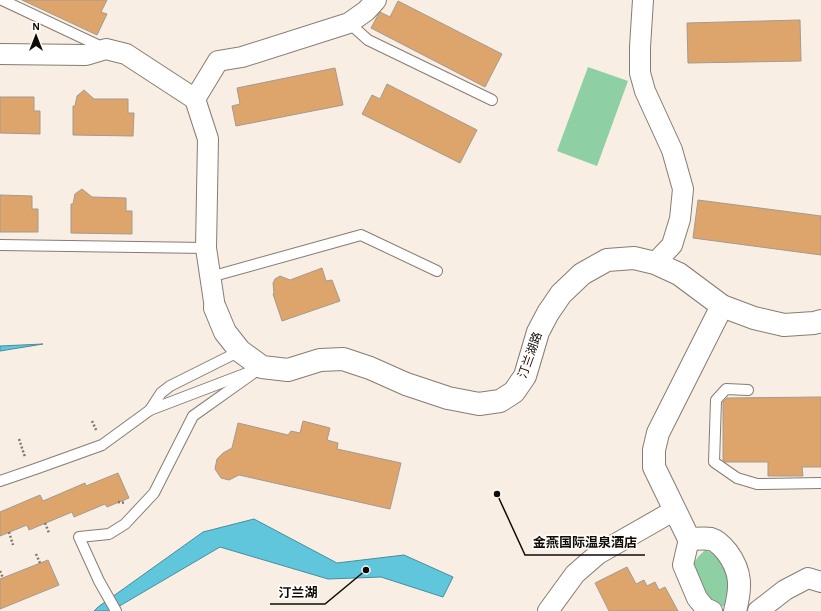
<svg xmlns="http://www.w3.org/2000/svg" width="821" height="611" font-family="'Alegreya Sans','Noto Sans SC',sans-serif">
<style>
.green{fill:#8ed0a4}
.water{fill:#60c6dc;stroke:#478e9c}
.building{fill:#dda56c;stroke:#a49a90}
.lines{fill:none;stroke-linecap:round;stroke-linejoin:round}
.service-casing{stroke:#867c73;stroke-width:12}
.minor-casing{stroke:#867c73;stroke-width:22}
.tertiary-casing{stroke:#867c73;stroke-width:24}
.path{stroke:#7f7871;stroke-width:2.5;stroke-dasharray:2 2;stroke-linecap:butt}
.service{stroke:#fff;stroke-width:10}
.minor{stroke:#fff;stroke-width:20}
.tertiary{stroke:#fff;stroke-width:22}
.labels{text-anchor:middle;dominant-baseline:central;stroke-width:3.5;stroke-linejoin:round;paint-order:stroke}
.street-label{font-size:12px;fill:#0e0b08;stroke:#fffcfa}
.leader{fill:none;stroke:#0e0b08;stroke-width:1.5}
.callout-dot{fill:#0e0b08;stroke:#fffcfa;stroke-width:1.5}
.callout-label{font-size:13px;text-anchor:middle;font-weight:bold;fill:#0e0b08;stroke:#fffcfa;stroke-width:3.5;stroke-linejoin:round;paint-order:stroke}
</style>
<rect width="100%" height="100%" fill="#f8eee3"/>
<g class="green">
<path d="M 588,67 L 628,81 L 597,166 L 557,151 Z"/>
<path d="M 705,550 L 715,554 L 732,579 L 729,605 L 718,607 L 709,601 L 691,567 L 698,557 Z"/>
</g>
<g class="water">
<path d="M 43,344 L 0,351 L 0,346 Z"/>
<path d="M 254,519 L 337,563 L 404,555 L 453,577 L 443,597 L 381,577 L 328,579 L 220,547 L 111,611 L 94,611 L 98,607 L 203,532 Z"/>
</g>
<g class="building">
<path d="M 22,0 L 107,0 L 101,12 L 107,14 L 97,35 Z"/>
<path d="M 398,1 L 502,54 L 485,87 L 371,28 L 378,15 L 380,12 L 390,17 Z"/>
<path d="M 800,20 L 801,61 L 688,63 L 687,23 Z"/>
<path d="M 335,68 L 343,105 L 236,126 L 232,106 L 240,104 L 237,88 Z"/>
<path d="M 387,84 L 477,130 L 460,163 L 362,114 L 372,95 L 380,99 Z"/>
<path d="M 84,90 L 94,99 L 128,99 L 128,113 L 134,113 L 133,136 L 73,135 L 73,106 L 75,106 L 77,96 Z"/>
<path d="M 0,97 L 34,97 L 34,111 L 40,111 L 40,134 L 0,133 Z"/>
<path d="M 82,189 L 92,197 L 126,198 L 126,211 L 132,211 L 132,234 L 71,233 L 71,204 L 73,204 L 75,194 Z"/>
<path d="M 0,195 L 32,196 L 32,209 L 38,209 L 38,232 L 0,232 Z"/>
<path d="M 698,200 L 821,216 L 821,255 L 693,238 Z"/>
<path d="M 322,268 L 326,281 L 332,280 L 340,301 L 282,321 L 273,294 L 274,293 L 273,283 L 275,279 L 280,276 L 290,280 Z"/>
<path d="M 821,397 L 821,467 L 802,467 L 803,476 L 768,476 L 768,462 L 725,462 L 723,460 L 723,402 L 727,398 Z"/>
<path d="M 303,421 L 330,428 L 327,440 L 338,443 L 337,449 L 401,463 L 390,509 L 239,475 L 229,480 L 221,478 L 215,469 L 217,459 L 223,453 L 232,448 L 238,423 L 288,435 L 291,431 L 300,433 Z"/>
<path d="M 118,473 L 129,498 L 107,507 L 105,504 L 74,517 L 72,512 L 29,530 L 27,525 L 0,536 L 0,512 L 40,495 L 43,501 L 85,483 L 86,486 Z"/>
<path d="M 48,560 L 59,585 L 0,609 L 0,579 Z"/>
<path d="M 627,567 L 636,584 L 644,580 L 647,586 L 655,582 L 659,590 L 665,587 L 678,611 L 609,611 L 595,583 Z"/>
</g>
<g class="lines">
<g class="service-casing">
<g id="service">
<path d="M 2,0 L 104,48"/>
<path d="M 349,23 L 368,40 L 492,100"/>
<path d="M 0,245 L 206,248"/>
<path d="M 210,277 L 361,235 L 437,271"/>
<path d="M 748,390 L 726,389 L 716,400 L 714,462 L 737,478 L 757,484 L 821,483"/>
<path d="M 150,410 L 161,393 L 170,386 L 240,351"/>
<path d="M 0,481 L 38,468 L 102,445 L 150,410 L 247,373"/>
<path d="M 116,611 L 99,581 L 79,537 L 109,534 L 125,524 L 154,493 L 193,416 L 262,367"/>
</g>
</g>
<g class="minor-casing">
<g id="minor">
<path d="M 643,0 L 640,47 L 640,73 L 645,91 L 672,150 L 683,189 L 680,219 L 672,245 L 655,263"/>
<path d="M 0,54 L 86,55 L 106,49 L 126,54 L 195,99 L 208,139 L 206,248 L 215,308"/>
<path d="M 195,99 L 218,61 L 242,57 L 349,23 L 366,11 L 376,0"/>
<path d="M 689,539 L 683,565 L 697,598 L 705,608 L 712,611"/>
<path d="M 548,611 L 575,574 L 598,554 L 675,510"/>
<path d="M 758,611 L 785,590 L 808,578 L 821,582"/>
</g>
</g>
<g class="tertiary-casing">
<g id="tertiary">
<path d="M 722,306 L 658,433 L 654,450 L 654,467 L 689,539 C 696,539 704,538 711,539 C 718,541 723,547 727,552 C 742,572 741,588 735,611"/>
<path d="M 215,308 L 225,332 L 240,351 L 262,367 L 288,370 L 320,360 L 343,359 L 370,368 L 406,384 L 448,398 L 479,404 L 500,401 L 514,392 L 525,376 L 538,332 L 548,313 L 561,294 L 582,274 L 607,260 L 634,258 L 655,263 L 679,274 L 722,306 L 754,318 L 784,325 L 814,323 L 821,321"/>
</g>
</g>
<g class="path">
<path d="M 92,421 L 97,432"/>
<path d="M 19,439 L 25,457"/>
<path d="M 118,502 L 125,503"/>
<path d="M 45,523 L 49,533"/>
<path d="M 9,532 L 13,545"/>
<path d="M 36,554 L 40,563"/>
<path d="M 0,571 L 3,578"/>
</g>
<use href="#service" class="service"/>
<use href="#minor" class="minor"/>
<use href="#tertiary" class="tertiary"/>
</g>
<g class="labels">
<g class="street-label">
<text transform="translate(530 355) rotate(-70)">汀兰湖路</text>
</g>
</g>
<path class="leader" d="M497 494L525 555H645M366 570L325 604H270"/>
<g class="callout-dot">
<circle cx="497" cy="494" r="4"/>
<circle cx="366" cy="570" r="4"/>
</g>
<g class="callout-label">
<text x="585" y="547">金燕国际温泉酒店</text>
<text x="298" y="597">汀兰湖</text>
</g>
<g transform="translate(36 36)" stroke="#fffcfa" stroke-width="3" paint-order="stroke">
<path d="M0-3L7 15L0 10L-7 15Z" fill="#0e0b08"/>
<text y="-6" font-size="11" font-weight="bold" text-anchor="middle" fill="#0e0b08">N</text>
</g>
</svg>
